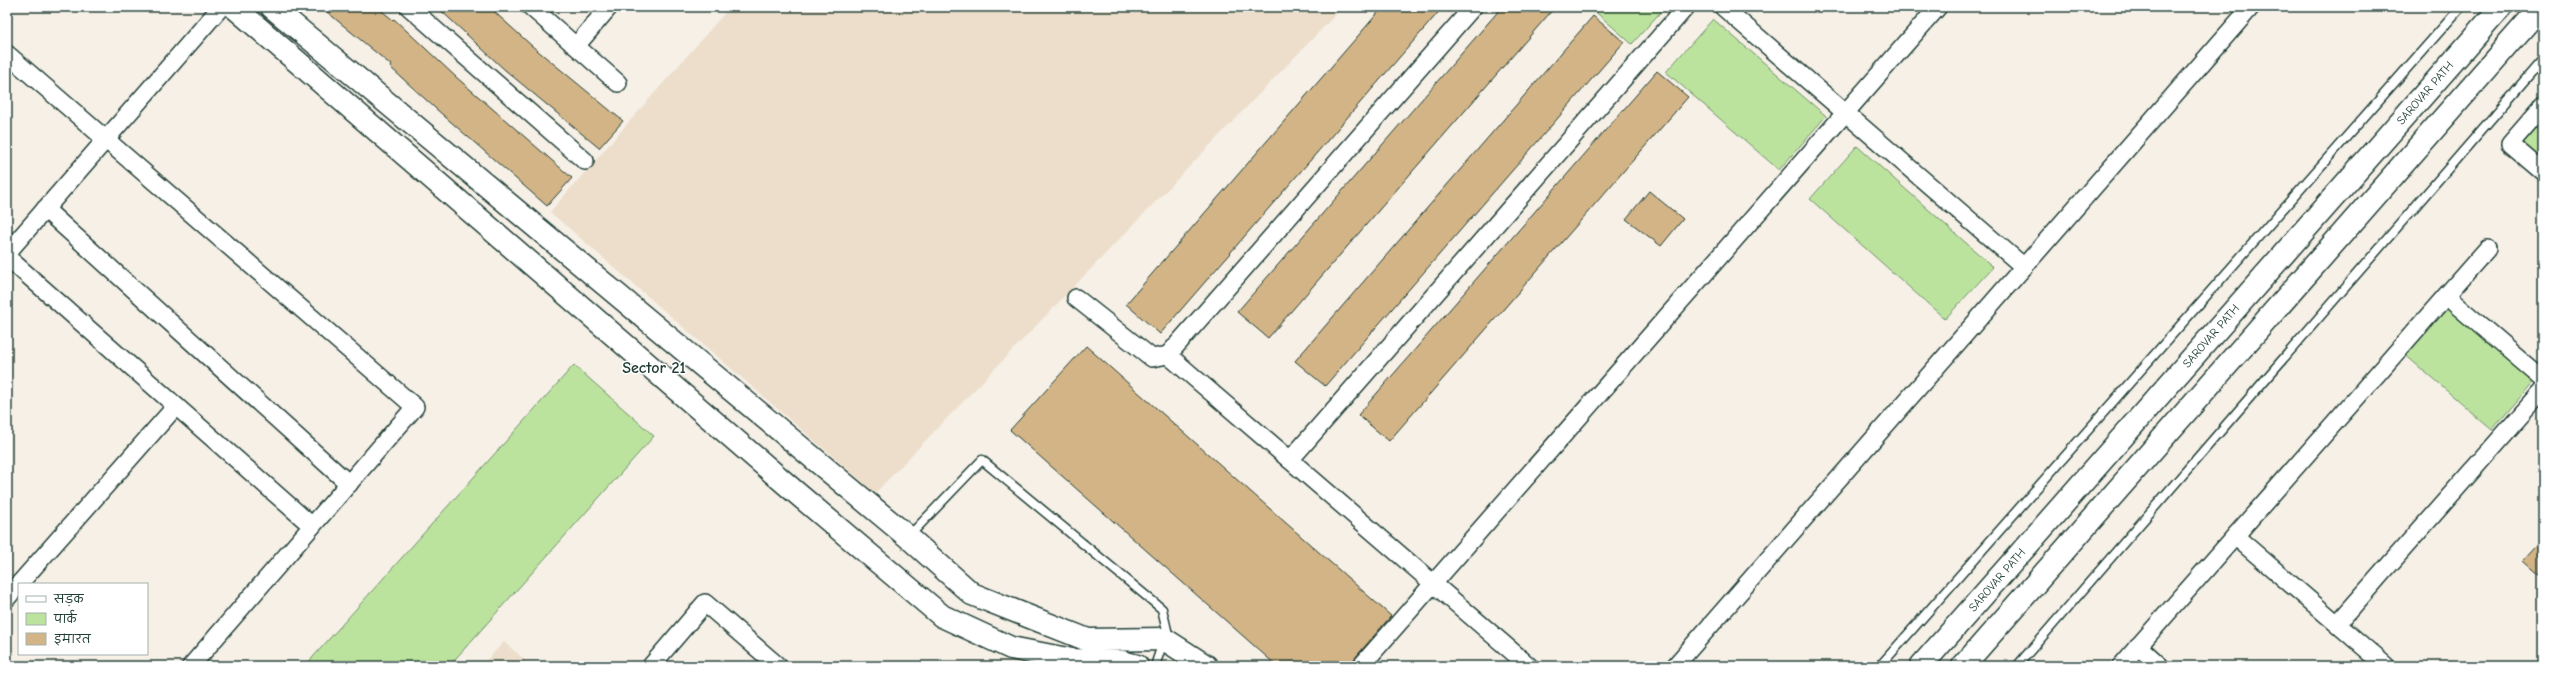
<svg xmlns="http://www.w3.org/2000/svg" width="2550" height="673" font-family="'Comic Neue','Playpen Sans Deva',sans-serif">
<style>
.built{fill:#ecdeca}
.green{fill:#bce39e;stroke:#6e9069}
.building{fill:#d3b486;stroke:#1f3d34}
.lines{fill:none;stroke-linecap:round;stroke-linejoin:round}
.lane-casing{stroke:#1f3d34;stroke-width:11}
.street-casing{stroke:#1f3d34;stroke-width:20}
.secondary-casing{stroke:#1f3d34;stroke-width:25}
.lane{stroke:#fff;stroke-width:8}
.street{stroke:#fff;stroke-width:17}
.secondary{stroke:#fff;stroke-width:22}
.labels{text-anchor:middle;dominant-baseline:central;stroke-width:3;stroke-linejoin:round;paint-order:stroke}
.street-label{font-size:12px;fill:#1f3d34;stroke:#fff}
.district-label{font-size:16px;font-weight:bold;fill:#1f3d34;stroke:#fff}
</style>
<rect width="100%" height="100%" fill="#f6f0e7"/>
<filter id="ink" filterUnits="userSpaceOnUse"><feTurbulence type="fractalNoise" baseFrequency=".025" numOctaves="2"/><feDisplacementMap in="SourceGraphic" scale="8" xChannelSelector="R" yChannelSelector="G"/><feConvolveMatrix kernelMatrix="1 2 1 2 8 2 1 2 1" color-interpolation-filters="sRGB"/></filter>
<g filter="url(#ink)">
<g class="built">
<path d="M 730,7 L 1343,7 L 875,493 L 550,212 Z"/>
<path d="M 504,642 L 532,666 L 481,666 Z"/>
</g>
<g class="green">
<path d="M 1590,7 L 1665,7 L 1632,44 Z"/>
<path d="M 1713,19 L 1826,116 L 1779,170 L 1666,72 Z"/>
<path d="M 2543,120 L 2543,165 L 2520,145 Z"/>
<path d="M 1857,146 L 1993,267 L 1945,319 L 1810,199 Z"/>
<path d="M 2437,298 L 2534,381 L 2492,430 L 2395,346 Z"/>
<path d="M 574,365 L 654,436 L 449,666 L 305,666 Z"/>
</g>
<g class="building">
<path d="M 321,7 L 377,7 L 393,20 L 394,19 L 456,77 L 572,178 L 547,206 L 435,108 L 390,67 L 391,65 Z"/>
<path d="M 437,7 L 489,7 L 532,46 L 623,121 L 599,148 L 505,70 Z"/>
<path d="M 1383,7 L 1443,7 L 1160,334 L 1126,304 Z"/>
<path d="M 1502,7 L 1555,7 L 1268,338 L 1237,312 Z"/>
<path d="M 1593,16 L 1624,42 L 1325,386 L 1295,361 Z"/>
<path d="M 1657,71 L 1688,97 L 1389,441 L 1358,415 Z"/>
<path d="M 1649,191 L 1683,219 L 1661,246 L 1626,219 Z"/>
<path d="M 1086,346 L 1391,616 L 1348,666 L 1277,666 L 1010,430 Z"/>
<path d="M 2543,538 L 2543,578 L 2523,560 Z"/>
</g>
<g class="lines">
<g class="lane-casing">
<g id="lane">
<path d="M 909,536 L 982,460 L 1162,609 L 1167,630 L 1155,666"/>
<path d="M 1880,666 L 2461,7"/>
<path d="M 2017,666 L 2543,59"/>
</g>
</g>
<g class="street-casing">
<g id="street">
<path d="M 409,7 L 585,161"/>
<path d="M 531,7 L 618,83"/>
<path d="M 1723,7 L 2024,267"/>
<path d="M 576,46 L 609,7"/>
<path d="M 7,54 L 415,407 L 191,666"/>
<path d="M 2543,106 L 2510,144 L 2543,172"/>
<path d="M 45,209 L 349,484"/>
<path d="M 7,253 L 221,7"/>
<path d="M 7,257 L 312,526"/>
<path d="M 2446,296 L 2543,379"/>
<path d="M 1076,298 L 1152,358 L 1168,355 L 1473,7"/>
<path d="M 1168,355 L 1529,666"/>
<path d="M 1290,460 L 1686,7"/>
<path d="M 2235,536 L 2386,666"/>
<path d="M 19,584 L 176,406"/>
<path d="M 7,598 L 19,584"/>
<path d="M 2338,623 L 2543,390"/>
<path d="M 2138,646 L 2160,666"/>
<path d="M 651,666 L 705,603 L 778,666"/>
<path d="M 1361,666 L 1938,7"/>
<path d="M 1675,666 L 2251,7"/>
<path d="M 2121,666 L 2487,249"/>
</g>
</g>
<g class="secondary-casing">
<g id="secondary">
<path d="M 234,7 L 793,490 L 942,616 L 1011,648 L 1072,660 L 1122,662 L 1137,666"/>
<path d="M 272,7 L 908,537 L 972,594 L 1088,640 L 1164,639 L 1206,666"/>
<path d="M 1921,666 L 2501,7"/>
<path d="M 1963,666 L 2541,7"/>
</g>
</g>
<use href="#lane" class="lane"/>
<use href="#street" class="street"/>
<use href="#secondary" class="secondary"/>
</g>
</g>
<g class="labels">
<g class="street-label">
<text transform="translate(2425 93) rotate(-49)">SAROVAR PATH</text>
<text transform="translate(2211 336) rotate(-49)">SAROVAR PATH</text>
<text transform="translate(1997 580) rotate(-49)">SAROVAR PATH</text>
</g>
<g class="district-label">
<text x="654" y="368">Sector 21</text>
</g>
</g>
<rect width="2550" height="673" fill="none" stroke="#fff" stroke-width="24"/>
<rect x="12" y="12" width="2526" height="649" fill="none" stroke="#1f3d34" stroke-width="1.5" filter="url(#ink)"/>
<rect x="18" y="583" width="130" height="72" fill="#ffffff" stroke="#a5b1ae"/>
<rect x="26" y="596" width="20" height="6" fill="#ffffff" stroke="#a5b1ae"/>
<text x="54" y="603" font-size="12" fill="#1f3d34">सड़क</text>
<rect x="26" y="613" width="20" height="12" fill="#bce39e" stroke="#a5b1ae"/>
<text x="54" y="623" font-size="12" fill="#1f3d34">पार्क</text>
<rect x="26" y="633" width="20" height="12" fill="#d3b486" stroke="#a5b1ae"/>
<text x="54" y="643" font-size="12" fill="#1f3d34">इमारत</text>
</svg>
